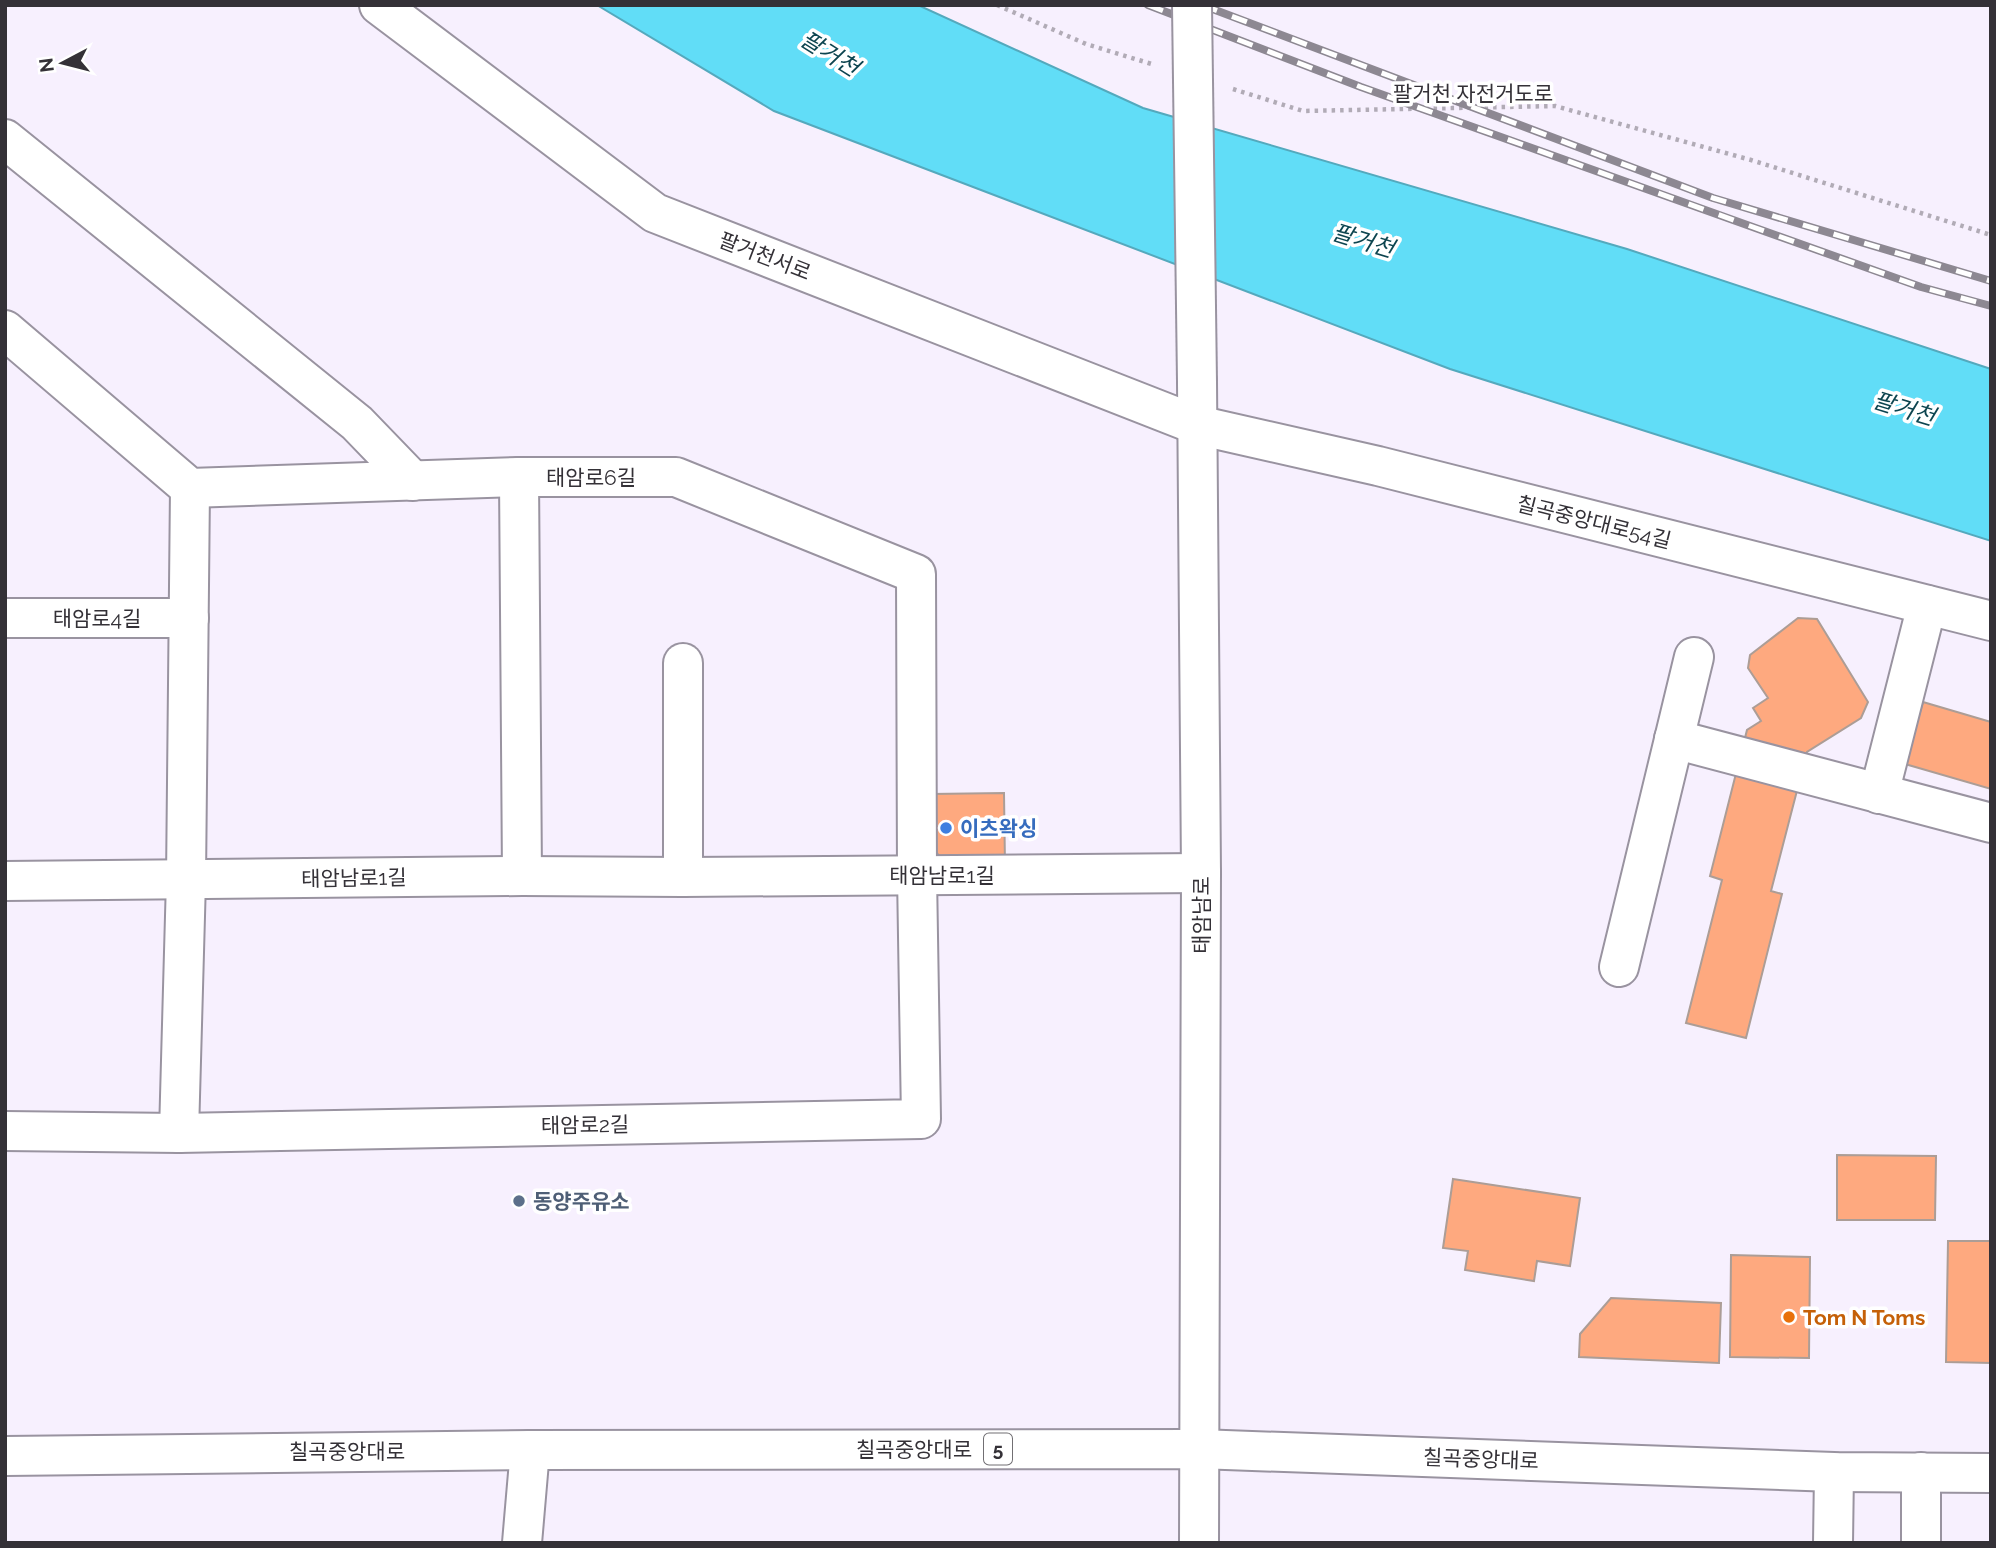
<svg xmlns="http://www.w3.org/2000/svg" width="1996" height="1548" font-family="Raleway,'Noto Sans KR',sans-serif">
<style>
.water{fill:#61ddf7;stroke:#54a9bd;stroke-width:2}
.building{fill:#fea97f;stroke:#ac9d96;stroke-width:2}
.lines{fill:none;stroke-linecap:round;stroke-linejoin:round}
.minor-casing{stroke:#9993a0;stroke-width:42}
.major-casing{stroke:#9993a0;stroke-width:42}
.path{stroke:#b1abb6;stroke-width:4.5;stroke-dasharray:3.5 5;stroke-linecap:butt}
.minor{stroke:#fff;stroke-width:38}
.major{stroke:#fff;stroke-width:38}
.rail-casing{stroke:#8d8892;stroke-width:8}
.rail{stroke:#fff;stroke-width:5;stroke-dasharray:16;stroke-linecap:butt}
.major-bridge-casing{stroke:#9993a0;stroke-width:42;stroke-linecap:butt}
.major-bridge{stroke:#fff;stroke-width:38}
.shop-dot{fill:#3f7fe0;stroke:#fff;stroke-width:2.5}
.service-dot{fill:#5c6f8a;stroke:#fff;stroke-width:2.5}
.food-dot{fill:#e8710a;stroke:#fff;stroke-width:2.5}
.labels{text-anchor:middle;dominant-baseline:central;stroke-width:7;stroke-linejoin:round;paint-order:stroke}
.shield{fill:#fff;stroke:#716f73;stroke-width:2}
.shield-label{font-size:19px;font-weight:bold;fill:#343137}
.street-label{font-size:21px;fill:#343137;stroke:#fff}
.shop-label{font-size:21px;font-weight:bold;fill:#366cbe;stroke:#fff;text-anchor:start}
.service-label{font-size:21px;font-weight:bold;fill:#4e5e75;stroke:#fff;text-anchor:start}
.food-label{font-size:21px;font-weight:bold;fill:#c56008;stroke:#fff;text-anchor:start}
.water-label{font-size:23px;font-style:italic;fill:#0d4550;stroke:#fff}
</style>
<rect width="100%" height="100%" fill="#f7f0fe"/>
<path class="water" d="M 597,5 L 918,5 L 1143,108 L 1627,249 L 1991,369 L 1991,541 L 1450,369 L 774,111 Z"/>
<g class="building">
<path d="M 1798,618 L 1817,619 L 1868,702 L 1861,718 L 1807,752 L 1771,891 L 1782,894 L 1746,1038 L 1686,1023 L 1722,880 L 1710,876 L 1747,730 L 1761,721 L 1753,708 L 1768,698 L 1748,668 L 1750,655 Z"/>
<path d="M 1923,702 L 1991,722 L 1991,789 L 1905,764 Z"/>
<path d="M 1004,793 L 1005,866 L 949,866 L 931,847 L 931,794 Z"/>
<path d="M 1837,1155 L 1936,1156 L 1935,1220 L 1837,1220 Z"/>
<path d="M 1453,1179 L 1580,1198 L 1570,1266 L 1537,1261 L 1534,1281 L 1465,1270 L 1468,1251 L 1443,1248 Z"/>
<path d="M 1948,1241 L 1991,1241 L 1991,1363 L 1946,1362 Z"/>
<path d="M 1731,1255 L 1810,1257 L 1809,1358 L 1730,1357 Z"/>
<path d="M 1611,1298 L 1721,1303 L 1719,1363 L 1579,1357 L 1580,1334 Z"/>
</g>
<g class="lines">
<g class="minor-casing">
<g id="minor">
<path d="M 5,139 L 357,423 L 413,481"/>
<path d="M 5,330 L 190,488 L 519,477 L 676,477 L 916,574 L 917,875 L 921,1119 L 179,1133 L 5,1131"/>
<path d="M 1197,425 L 1378,466 L 1991,621"/>
<path d="M 519,477 L 522,876"/>
<path d="M 5,618 L 189,618"/>
<path d="M 683,663 L 683,877"/>
<path d="M 1674,739 L 1991,823"/>
<path d="M 1879,794 L 1927,605"/>
<path d="M 5,881 L 522,876 L 683,877 L 1201,873"/>
<path d="M 1619,967 L 1694,657"/>
<path d="M 179,1133 L 186,880 L 190,488"/>
<path d="M 1921,1472 L 1921,1543"/>
<path d="M 522,1543 L 530,1450"/>
<path d="M 1833,1543 L 1834,1472"/>
</g>
</g>
<g class="major-casing">
<g id="major">
<path d="M 379,5 L 655,213 L 1197,425"/>
<path d="M 1197,382 L 1201,873 L 1199,1543"/>
<path d="M 5,1456 L 530,1450 L 1199,1449 L 1834,1472 L 1991,1473"/>
</g>
</g>
<g class="path">
<path d="M 997,5 L 1086,44 L 1155,65"/>
<path d="M 1233,89 L 1303,111 L 1555,106 L 1751,160 L 1991,235"/>
</g>
<use href="#minor" class="minor"/>
<use href="#major" class="major"/>
<g class="rail-casing">
<g id="rail">
<path d="M 1148,5 L 1361,87 L 1921,287 L 1991,306"/>
<path d="M 1202,5 L 1713,198 L 1991,281"/>
</g>
</g>
<use href="#rail" class="rail"/>
<g class="major-bridge-casing">
<path id="major-bridge" d="M 1192,5 L 1197,382"/>
</g>
<use href="#major-bridge" class="major-bridge"/>
</g>
<circle class="shop-dot" cx="946" cy="828" r="7"/>
<circle class="service-dot" cx="519" cy="1201" r="7"/>
<circle class="food-dot" cx="1789" cy="1317" r="7"/>
<g class="labels">
<rect class="shield" x="984" y="1433.5" width="28" height="31" rx="5"/>
<g class="shield-label">
<text x="998" y="1449">5</text>
</g>
<g class="street-label">
<text x="1473" y="93">팔거천 자전거도로</text>
<text transform="translate(765 256) rotate(21)">팔거천서로</text>
<text x="591" y="477">태암로6길</text>
<text transform="translate(1594 522) rotate(14)">칠곡중앙대로54길</text>
<text x="97" y="618">태암로4길</text>
<text x="942" y="875">태암남로1길</text>
<text transform="translate(354 878) rotate(-1)">태암남로1길</text>
<text transform="translate(1201 915) rotate(-90)">태암남로</text>
<text transform="translate(585 1125) rotate(-1)">태암로2길</text>
<text x="914" y="1449">칠곡중앙대로</text>
<text x="347" y="1451">칠곡중앙대로</text>
<text transform="translate(1481 1459) rotate(2)">칠곡중앙대로</text>
</g>
<g class="shop-label">
<text x="960" y="828">이츠왁싱</text>
</g>
<g class="service-label">
<text x="533" y="1201">동양주유소</text>
</g>
<g class="food-label">
<text x="1803" y="1317">Tom N Toms</text>
</g>
<g class="water-label">
<text transform="translate(830 53) rotate(32)">팔거천</text>
<text transform="translate(1363 240) rotate(17)">팔거천</text>
<text transform="translate(1904 408) rotate(17)">팔거천</text>
</g>
</g>
<rect width="1996" height="1548" fill="none" stroke="#343137" stroke-width="14"/>
<g transform="translate(63 63) rotate(263)" stroke="#ffffff" stroke-width="5" paint-order="stroke">
<path d="M0-5L12 26L0 18L-12 26Z" fill="#343137"/>
<text y="-10" font-size="19" font-weight="bold" text-anchor="middle" fill="#343137">N</text>
</g>
</svg>
